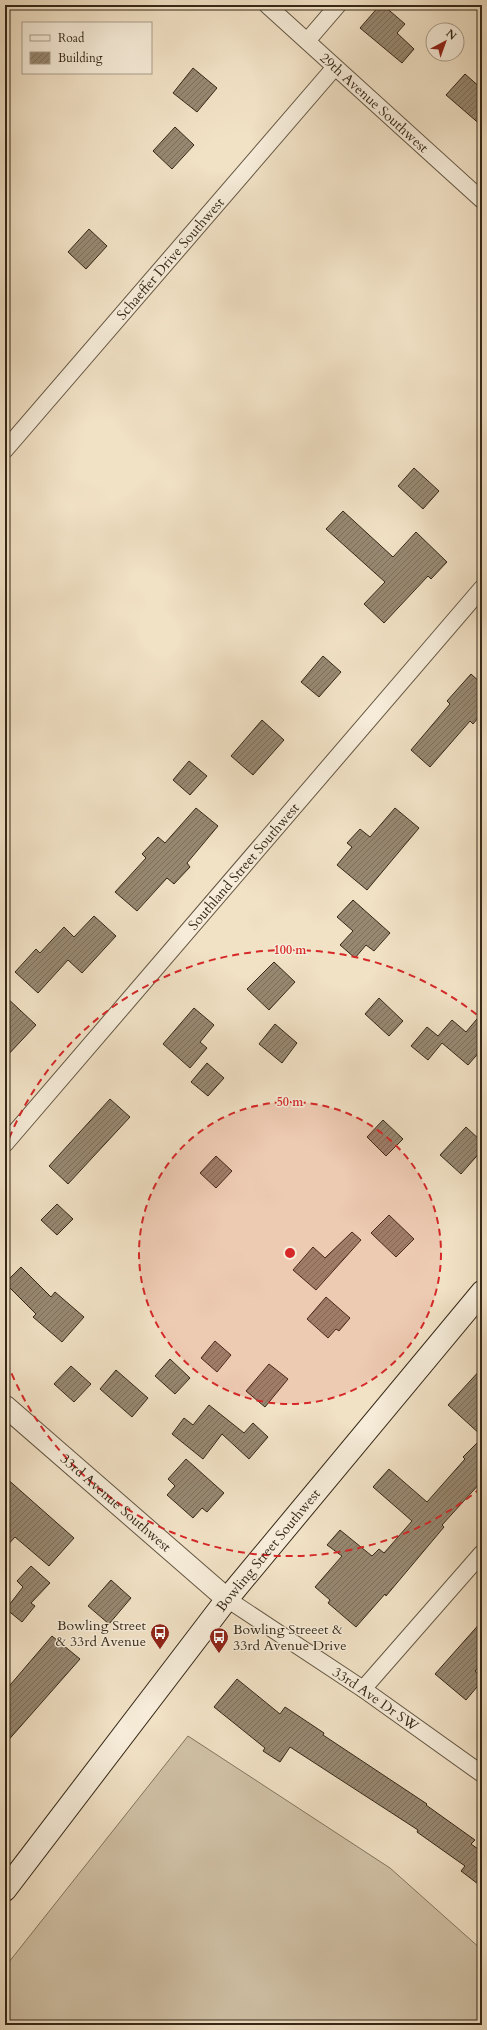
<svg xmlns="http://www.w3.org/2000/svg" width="487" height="2030" font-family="Cardo,serif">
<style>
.grass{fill:#d1c2a7;stroke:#83755f}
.building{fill:url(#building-hatch);stroke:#352817}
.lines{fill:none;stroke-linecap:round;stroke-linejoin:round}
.minor-casing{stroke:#645642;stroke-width:18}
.tertiary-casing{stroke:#645642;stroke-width:23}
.secondary-casing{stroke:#352817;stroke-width:24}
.minor{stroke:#f6ecd9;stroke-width:16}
.tertiary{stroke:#f6ecd9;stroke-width:21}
.secondary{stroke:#f6ecd9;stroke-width:22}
.ring{fill:none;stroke:#d62828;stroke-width:2;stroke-dasharray:7 5}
.labels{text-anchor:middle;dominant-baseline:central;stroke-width:3;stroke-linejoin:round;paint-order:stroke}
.street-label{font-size:14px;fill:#352817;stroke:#f6ecd9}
.poi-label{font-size:14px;fill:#352817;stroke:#f6ecd9;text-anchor:end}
.centre{fill:#d62828;stroke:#f6ecd9;stroke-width:2}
.ring-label{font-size:12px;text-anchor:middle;font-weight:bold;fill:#d62828;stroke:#f6ecd9;stroke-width:3;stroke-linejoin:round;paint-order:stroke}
</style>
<defs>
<pattern id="building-hatch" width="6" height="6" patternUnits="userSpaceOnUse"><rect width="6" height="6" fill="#978871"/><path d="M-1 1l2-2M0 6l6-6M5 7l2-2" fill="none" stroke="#7c6f5c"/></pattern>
</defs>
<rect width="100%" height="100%" fill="#f1e1c5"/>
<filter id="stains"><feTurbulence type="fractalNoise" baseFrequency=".005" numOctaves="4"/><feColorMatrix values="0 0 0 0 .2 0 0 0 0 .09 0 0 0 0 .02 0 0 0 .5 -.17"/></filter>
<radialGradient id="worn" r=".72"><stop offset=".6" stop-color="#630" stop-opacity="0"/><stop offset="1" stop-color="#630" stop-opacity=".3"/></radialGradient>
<path class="grass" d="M 188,1736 L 390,1868 L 482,1950 L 482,2025 L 5,2025 L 5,1967 Z"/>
<g class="building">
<path d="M 380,5 L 383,5 L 405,24 L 397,33 L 414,49 L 402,63 L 360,28 Z"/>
<path d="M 193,68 L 217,88 L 197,112 L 173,93 Z"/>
<path d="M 465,74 L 482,89 L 482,126 L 446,95 Z"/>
<path d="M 175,127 L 194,145 L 172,169 L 153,151 Z"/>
<path d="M 89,229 L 107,246 L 86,269 L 68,252 Z"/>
<path d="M 414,468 L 439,491 L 423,509 L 398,486 Z"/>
<path d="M 343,511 L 393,557 L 416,532 L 447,562 L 431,579 L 428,576 L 384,623 L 364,604 L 385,582 L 326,529 Z"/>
<path d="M 323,656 L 341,672 L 319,697 L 301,682 Z"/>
<path d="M 471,674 L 482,684 L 482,713 L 473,724 L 470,721 L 430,767 L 411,750 L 450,704 L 447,701 Z"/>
<path d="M 262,720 L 284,740 L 253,775 L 231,756 Z"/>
<path d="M 189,761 L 207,776 L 190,795 L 173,780 Z"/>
<path d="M 196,808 L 218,826 L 187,863 L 190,867 L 174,884 L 167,878 L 137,911 L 115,892 L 146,858 L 142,854 L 158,837 L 165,843 Z"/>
<path d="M 395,808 L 419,828 L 367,890 L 337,865 L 352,847 L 347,843 L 360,829 L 370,837 Z"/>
<path d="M 353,900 L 390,933 L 374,951 L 366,945 L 355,958 L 340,945 L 353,931 L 337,917 Z"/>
<path d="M 94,916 L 116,936 L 82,973 L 68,960 L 38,993 L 15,972 L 36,949 L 40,953 L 64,927 L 74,937 Z"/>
<path d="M 274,962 L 295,982 L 269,1010 L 247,989 Z"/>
<path d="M 5,996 L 36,1025 L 5,1058 Z"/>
<path d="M 379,998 L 403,1021 L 389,1036 L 365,1014 Z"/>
<path d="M 194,1008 L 214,1025 L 200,1042 L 207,1048 L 190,1068 L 163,1044 Z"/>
<path d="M 482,1013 L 482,1049 L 468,1065 L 442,1043 L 428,1060 L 411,1046 L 427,1027 L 438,1036 L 452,1020 L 466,1032 Z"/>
<path d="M 275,1024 L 297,1043 L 282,1063 L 259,1044 Z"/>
<path d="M 207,1063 L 224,1078 L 208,1096 L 191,1082 Z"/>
<path d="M 110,1099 L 130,1117 L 68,1184 L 49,1166 Z"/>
<path d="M 383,1120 L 403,1139 L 386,1156 L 367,1137 Z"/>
<path d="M 466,1127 L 482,1142 L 482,1150 L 461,1174 L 440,1155 Z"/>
<path d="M 216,1156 L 232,1171 L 216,1188 L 200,1173 Z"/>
<path d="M 57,1204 L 73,1219 L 57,1235 L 41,1220 Z"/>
<path d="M 389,1215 L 414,1239 L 396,1257 L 371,1233 Z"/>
<path d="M 352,1232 L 361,1240 L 316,1290 L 293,1270 L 313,1247 L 325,1258 Z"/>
<path d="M 21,1267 L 51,1297 L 55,1292 L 84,1317 L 62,1342 L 33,1317 L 36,1314 L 5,1283 Z"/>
<path d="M 326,1297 L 350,1318 L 339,1331 L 336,1329 L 328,1338 L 307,1319 Z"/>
<path d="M 215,1341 L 231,1355 L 217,1372 L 201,1358 Z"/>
<path d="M 170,1359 L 190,1378 L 175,1394 L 155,1376 Z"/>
<path d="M 269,1364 L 288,1379 L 265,1407 L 246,1391 Z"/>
<path d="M 71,1366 L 91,1384 L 74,1402 L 54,1384 Z"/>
<path d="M 482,1368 L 482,1436 L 448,1405 Z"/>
<path d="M 116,1370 L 148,1398 L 132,1417 L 100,1389 Z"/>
<path d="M 209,1405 L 244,1433 L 253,1423 L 268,1437 L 249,1459 L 222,1434 L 203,1459 L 172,1434 L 184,1418 L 193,1425 Z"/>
<path d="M 482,1438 L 482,1481 L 442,1525 L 444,1527 L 386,1596 L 385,1594 L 356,1627 L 328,1603 L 330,1600 L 315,1587 L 342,1556 L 327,1545 L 340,1530 L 372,1556 L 379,1549 L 384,1553 L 412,1521 L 373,1487 L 389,1469 L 427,1502 L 465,1459 L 463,1457 Z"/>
<path d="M 186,1459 L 224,1493 L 207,1512 L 202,1508 L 193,1518 L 167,1495 L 175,1486 L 168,1479 Z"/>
<path d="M 5,1477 L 74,1538 L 49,1566 L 15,1537 L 5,1548 Z"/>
<path d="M 31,1566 L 50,1583 L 31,1603 L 35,1606 L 22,1622 L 6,1609 L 23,1587 L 17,1581 Z"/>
<path d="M 111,1580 L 131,1598 L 109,1624 L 88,1606 Z"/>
<path d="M 482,1621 L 482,1663 L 475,1671 L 482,1677 L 482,1681 L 466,1700 L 435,1674 Z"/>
<path d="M 52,1636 L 80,1659 L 5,1744 L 5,1691 Z"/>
<path d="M 237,1679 L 280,1714 L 285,1707 L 324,1733 L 323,1735 L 427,1804 L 426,1805 L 475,1840 L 471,1844 L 478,1849 L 482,1845 L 482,1887 L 461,1871 L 465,1866 L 417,1832 L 418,1830 L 290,1747 L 280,1762 L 263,1751 L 265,1748 L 214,1707 Z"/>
</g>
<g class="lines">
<g class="minor-casing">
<g id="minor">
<path id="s1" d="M 267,5 L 482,200"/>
<path d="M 307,41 L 338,5"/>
<path id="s2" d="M 5,450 L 335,67"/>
<path id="s3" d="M 5,1144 L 482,588"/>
<path id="s4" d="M 227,1599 L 363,1689 L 482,1774"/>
<path d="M 363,1689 L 482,1553"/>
</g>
</g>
<g class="tertiary-casing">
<g id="tertiary">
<path id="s5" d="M 5,1406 L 227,1599"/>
</g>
</g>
<g class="secondary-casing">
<g id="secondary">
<path id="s6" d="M 5,1890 L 227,1599 L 482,1292"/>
</g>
</g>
<use href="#minor" class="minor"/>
<use href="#tertiary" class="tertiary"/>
<use href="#secondary" class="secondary"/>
</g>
<circle cx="290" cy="1253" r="151" fill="#d62828" fill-opacity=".12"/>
<g class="ring">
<circle cx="290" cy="1253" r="151"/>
<path d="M481 1488A303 303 0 0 1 5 1357M5 1149A303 303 0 0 1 481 1018"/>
</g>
<defs>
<g id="bus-pin" transform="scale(1)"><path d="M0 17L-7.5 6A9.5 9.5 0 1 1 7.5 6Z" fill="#8f2418" stroke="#f6ecd9"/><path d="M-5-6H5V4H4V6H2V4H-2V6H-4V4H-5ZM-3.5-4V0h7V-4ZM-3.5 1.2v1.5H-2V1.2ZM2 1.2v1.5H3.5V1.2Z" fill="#fff"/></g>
</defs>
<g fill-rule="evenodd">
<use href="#bus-pin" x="160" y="1633"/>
<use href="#bus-pin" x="219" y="1637"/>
</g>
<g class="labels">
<g class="street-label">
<text stroke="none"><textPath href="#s1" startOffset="145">29th Avenue Southwest</textPath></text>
<text stroke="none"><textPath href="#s2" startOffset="253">Schaeffer Drive Southwest</textPath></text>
<text stroke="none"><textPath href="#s3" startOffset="366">Southland Street Southwest</textPath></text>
<text stroke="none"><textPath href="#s5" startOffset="147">33rd Avenue Southwest</textPath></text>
<text stroke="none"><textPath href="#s6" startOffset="430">Bowling Street Southwest</textPath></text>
<text stroke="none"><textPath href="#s4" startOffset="179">33rd Ave Dr SW</textPath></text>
</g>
<g class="poi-label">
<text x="146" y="1625">Bowling Street<tspan x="146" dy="16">&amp; 33rd Avenue</tspan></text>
<text x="233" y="1629" text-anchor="start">Bowling Streeet &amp;<tspan x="233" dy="16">33rd Avenue Drive</tspan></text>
</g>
</g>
<circle cx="290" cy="1253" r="6" class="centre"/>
<g class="ring-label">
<text x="290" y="954">100 m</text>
<text x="290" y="1106">50 m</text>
</g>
<rect width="487" height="2030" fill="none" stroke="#f1e1c5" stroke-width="20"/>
<rect x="6" y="6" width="475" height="2018" fill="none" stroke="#352817" stroke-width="2"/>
<rect x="10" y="10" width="467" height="2010" fill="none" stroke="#352817"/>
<rect x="22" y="22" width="130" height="52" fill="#f6ecd9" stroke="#a99e8b"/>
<rect x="30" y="35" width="20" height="6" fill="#f6ecd9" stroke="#a99e8b"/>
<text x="58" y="42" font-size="12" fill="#352817">Road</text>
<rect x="30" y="52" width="20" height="12" fill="url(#building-hatch)" stroke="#a99e8b"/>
<text x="58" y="62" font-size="12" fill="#352817">Building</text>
<g transform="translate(445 42) rotate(41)"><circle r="19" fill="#f6ecd9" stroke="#a99e8b"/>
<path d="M0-3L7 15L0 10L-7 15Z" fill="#8f2418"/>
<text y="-6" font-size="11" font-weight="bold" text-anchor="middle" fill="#352817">N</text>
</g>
<rect width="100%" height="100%" filter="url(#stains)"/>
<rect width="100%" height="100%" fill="url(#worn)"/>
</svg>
